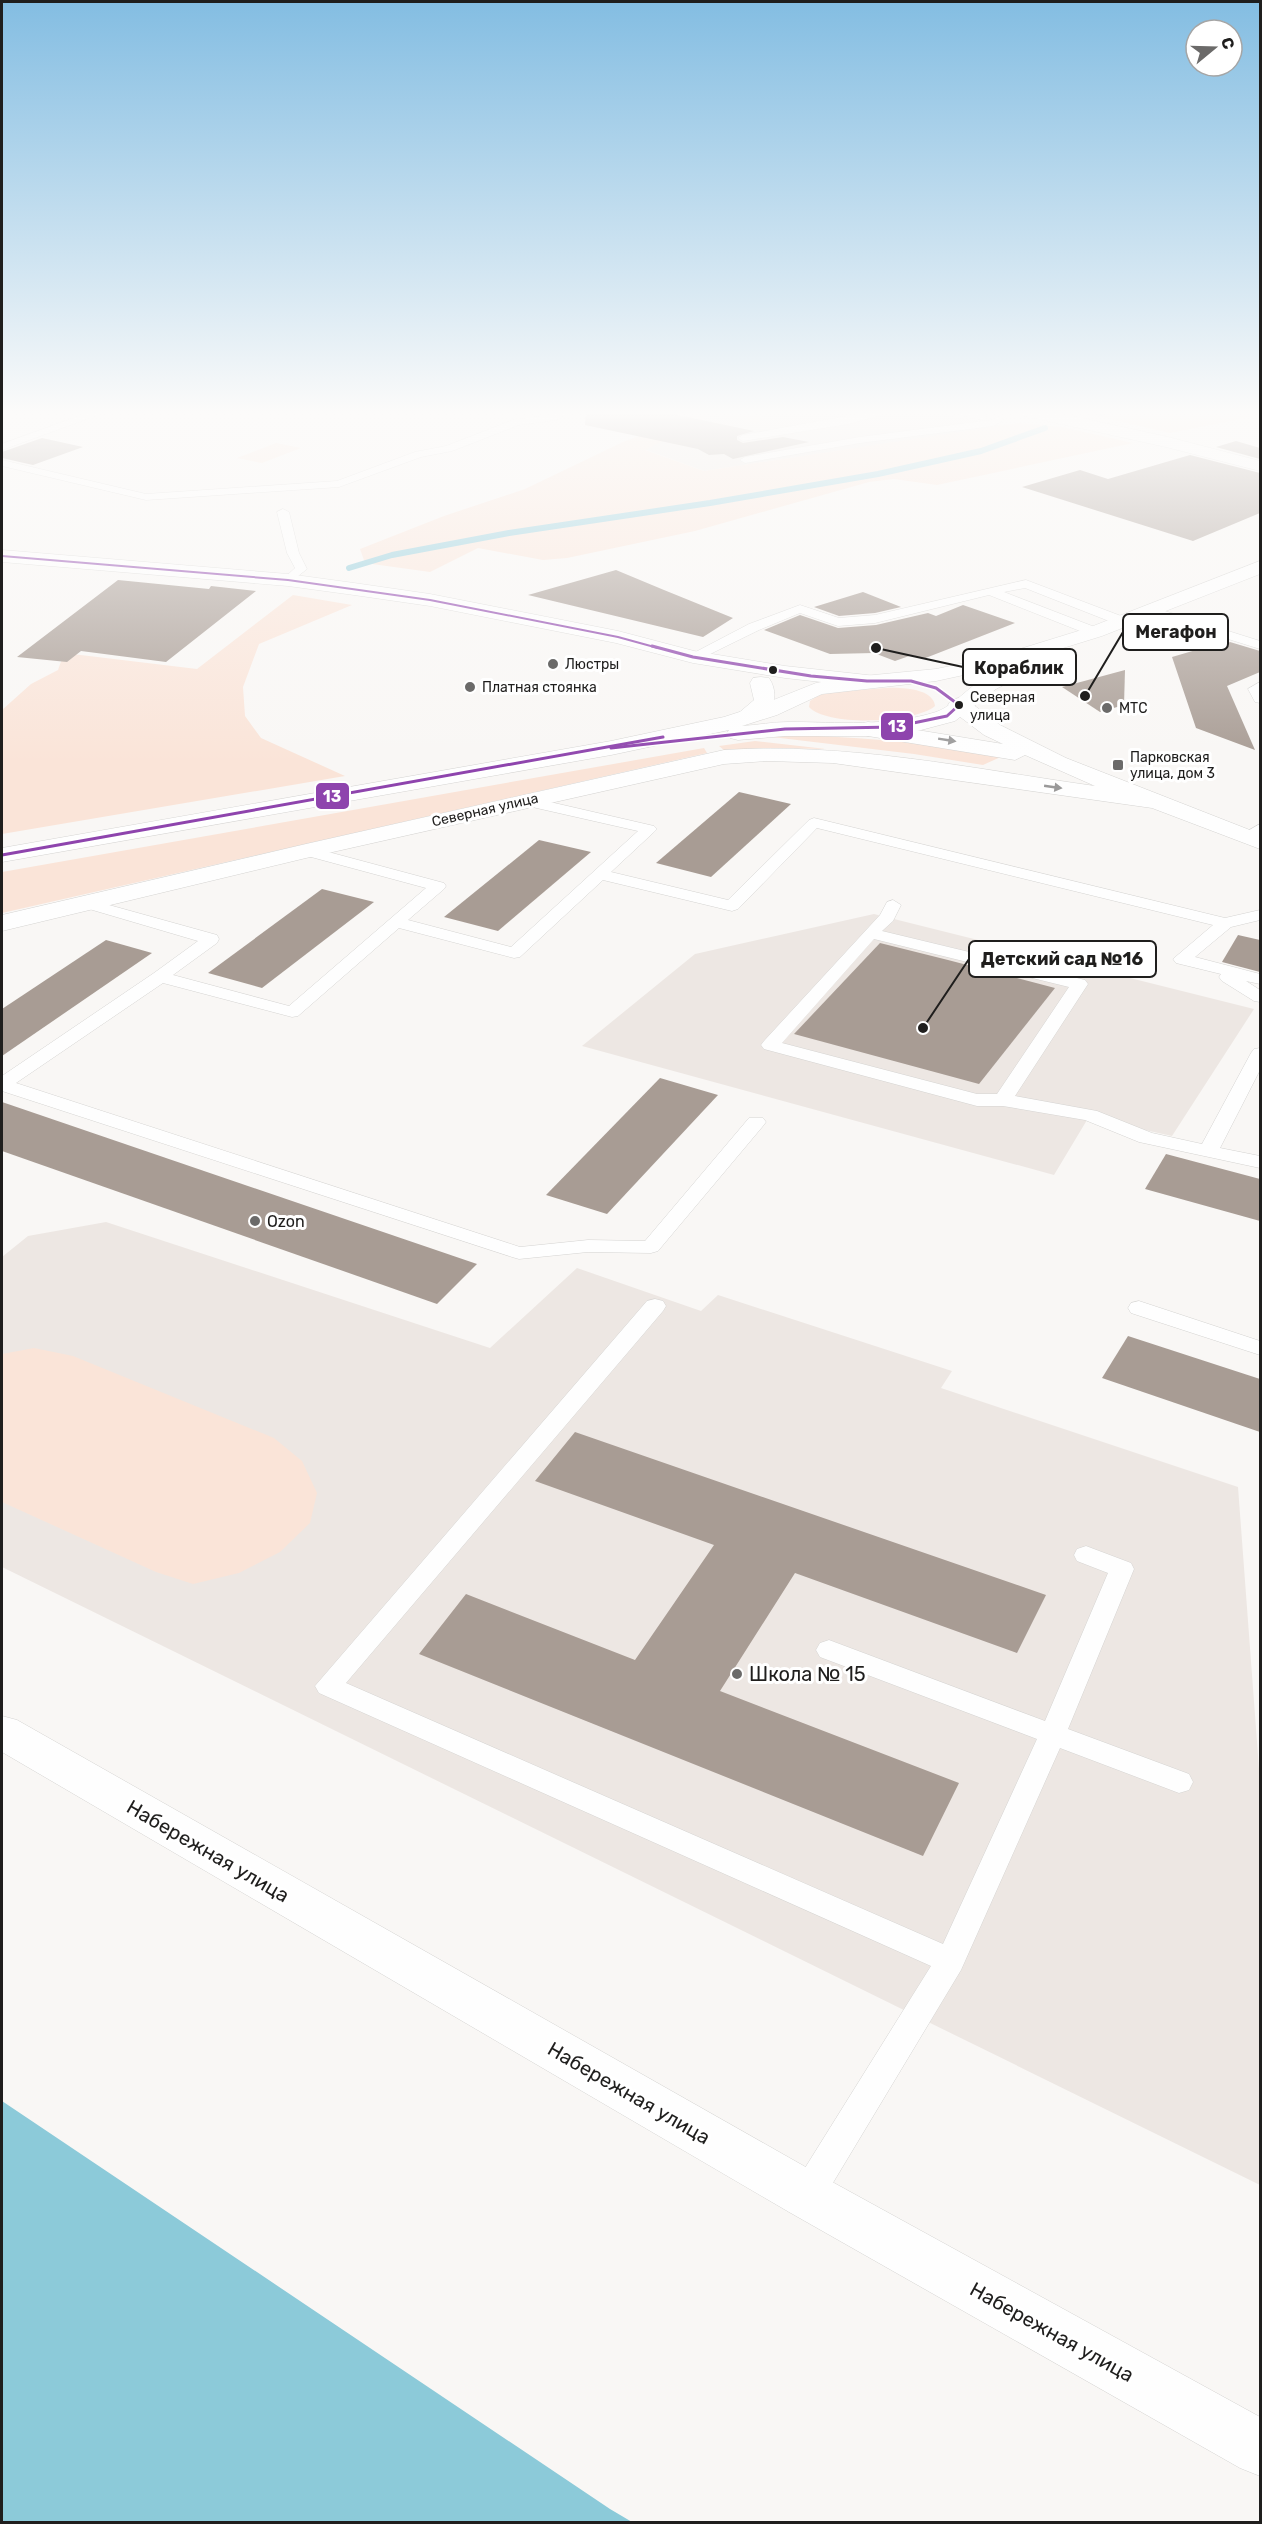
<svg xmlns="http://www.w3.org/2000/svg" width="1262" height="2524" font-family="Rubik,sans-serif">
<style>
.built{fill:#ede7e3}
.green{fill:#fae4d8}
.water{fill:#8ccad9}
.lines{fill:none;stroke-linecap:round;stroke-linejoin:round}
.stream{stroke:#8ccad9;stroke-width:6}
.building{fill:#a89c94}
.service-casing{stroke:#d5d4d2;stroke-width:1}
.minor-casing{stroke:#d5d4d2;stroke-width:1}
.tertiary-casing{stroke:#d5d4d2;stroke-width:1}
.secondary-casing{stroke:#d5d4d2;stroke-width:1}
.service{fill:#fefefe;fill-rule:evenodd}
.minor{fill:#fefefe;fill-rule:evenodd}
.tertiary{fill:#fefefe;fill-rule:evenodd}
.secondary{fill:#fefefe;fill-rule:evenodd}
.bus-1-far1-casing{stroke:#fff;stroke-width:4.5}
.bus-1-casing{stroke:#fff;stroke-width:6}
.bus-1-far1{stroke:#8e44ad;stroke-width:2}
.bus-1{stroke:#8e44ad;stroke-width:3}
.oneway{fill:#9a9999}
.poi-dot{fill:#6b6a69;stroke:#fff;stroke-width:2}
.bus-dot{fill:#1f1e1d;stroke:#fff;stroke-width:2}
.labels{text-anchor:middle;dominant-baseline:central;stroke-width:6;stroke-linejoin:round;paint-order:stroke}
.far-poi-label{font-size:14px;fill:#1f1e1d;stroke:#fff;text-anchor:start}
.bus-label{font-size:14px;fill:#1f1e1d;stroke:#fff;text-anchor:start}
.far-street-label{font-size:14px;fill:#1f1e1d;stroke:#fff}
.poi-label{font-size:16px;fill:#1f1e1d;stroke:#fff;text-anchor:start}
.near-poi-label{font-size:20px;fill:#1f1e1d;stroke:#fff;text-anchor:start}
.near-street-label{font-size:20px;fill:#1f1e1d;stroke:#fff}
.leader{fill:none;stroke:#1f1e1d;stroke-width:2}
.callout-dot{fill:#1f1e1d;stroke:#fff;stroke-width:2}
.callout{fill:#fff;stroke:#1f1e1d;stroke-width:2}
.callout-label{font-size:18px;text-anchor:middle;font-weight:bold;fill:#1f1e1d}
.line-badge{stroke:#fff;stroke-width:2}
.badge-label{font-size:16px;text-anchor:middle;font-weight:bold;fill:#fff}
</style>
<rect width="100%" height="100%" fill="#f9f7f5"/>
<g class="built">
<path d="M 737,411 L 927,411 L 1003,426 L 704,471 L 644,449 L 712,415 L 757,423 L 763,417 Z"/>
<path d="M 874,914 L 1254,1009 L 1172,1136 L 1095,1119 L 1090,1115 L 1054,1175 L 582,1046 L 695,954 Z"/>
<path d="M 106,1222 L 490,1348 L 577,1268 L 701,1311 L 718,1295 L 952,1371 L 941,1388 L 1238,1487 L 1260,1782 L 1260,2185 L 2,1567 L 2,1257 L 28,1236 Z"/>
</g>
<g class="green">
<path d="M 700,411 L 737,411 L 764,418 L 757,423 L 712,415 L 645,450 L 704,471 L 1018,423 L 1062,427 L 1133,443 L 937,485 L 894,479 L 869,482 L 695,531 L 567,558 L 543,560 L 478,548 L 430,572 L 365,563 L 360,549 L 444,516 L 525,489 L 625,441 L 677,423 Z"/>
<path d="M 1076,411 L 1260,411 L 1260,415 L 1170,433 Z"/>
<path d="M 276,443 L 301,448 L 262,463 L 237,458 Z"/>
<path d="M 293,595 L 352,605 L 259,644 L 243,687 L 245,716 L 261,738 L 345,776 L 2,834 L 2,710 L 31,684 L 58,670 L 64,653 L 197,669 Z"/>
<path d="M 885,688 C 900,687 933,688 935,706 C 916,723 827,727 809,707 L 810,701 L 819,695 L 834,692 Z"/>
<path d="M 769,735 C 849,735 927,743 1005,755 L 983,765 L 914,754 L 772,737 Z"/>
<path d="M 755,741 L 826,749 L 767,748 L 725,751 L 719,746 Z"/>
<path d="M 704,748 L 707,753 L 2,913 L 2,872 Z"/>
<path d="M 34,1348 L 73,1356 L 274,1438 L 302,1461 L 317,1493 L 310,1523 L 280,1552 L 239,1573 L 193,1584 L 156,1572 L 2,1502 L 2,1354 Z"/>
</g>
<path class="water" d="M 2,2101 L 610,2509 L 632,2522 L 2,2522 Z"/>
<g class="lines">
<g class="stream">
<path d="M 1100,413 L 1108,411"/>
<path d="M 349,568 L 392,555 L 509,533 L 710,503 L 878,474 L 981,451 L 1045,428"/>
</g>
</g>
<g class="building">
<path d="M 586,411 L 659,411 L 754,431 L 737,436 L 737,440 L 743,443 L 783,437 L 809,442 L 733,459 L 724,454 L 709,455 L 698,449 L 585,425 Z"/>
<path d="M 42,438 L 83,447 L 33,465 L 2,458 L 2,452 Z"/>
<path d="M 1236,441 L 1260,448 L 1260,459 L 1216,447 Z"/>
<path d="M 1190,455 L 1260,473 L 1260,513 L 1193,541 L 1022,487 L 1080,470 L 1108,479 Z"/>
<path d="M 616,570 L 664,590 L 733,618 L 703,637 L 528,595 Z"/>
<path d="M 118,580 L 209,589 L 211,586 L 256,591 L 166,662 L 81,651 L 67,662 L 17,657 Z"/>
<path d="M 863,592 L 901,607 L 875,613 L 839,616 L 814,607 Z"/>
<path d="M 963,605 L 1015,623 L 923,659 L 912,655 L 895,661 L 874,653 L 830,654 L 764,630 L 800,615 L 838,628 L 876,625 L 928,613 L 936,616 Z"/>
<path d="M 1230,642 L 1260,651 L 1260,672 L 1227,686 L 1255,750 L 1196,728 L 1172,657 L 1213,645 L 1218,647 Z"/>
<path d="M 1125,670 L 1124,705 L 1100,712 L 1062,687 Z"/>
<path d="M 739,792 L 791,804 L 711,877 L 656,863 Z"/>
<path d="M 539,840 L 591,852 L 498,931 L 444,917 Z"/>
<path d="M 322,889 L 374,902 L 262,988 L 208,973 Z"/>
<path d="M 1238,935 L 1260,940 L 1260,972 L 1222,962 Z"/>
<path d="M 106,940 L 152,953 L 2,1056 L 2,1009 Z"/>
<path d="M 880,943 L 948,960 L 1055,988 L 979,1084 L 794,1034 Z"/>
<path d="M 660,1078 L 718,1095 L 607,1214 L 546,1195 Z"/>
<path d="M 2,1102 L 477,1264 L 437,1304 L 2,1151 Z"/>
<path d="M 1166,1154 L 1260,1179 L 1260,1221 L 1145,1189 Z"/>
<path d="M 1128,1336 L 1260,1379 L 1260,1432 L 1102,1378 Z"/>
<path d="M 575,1432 L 1046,1595 L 1017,1653 L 795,1573 L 720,1691 L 959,1783 L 923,1856 L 419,1654 L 466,1594 L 635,1660 L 714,1545 L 535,1481 Z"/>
</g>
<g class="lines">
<g class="service-casing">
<g id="service">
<path d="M 93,411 L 106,412 L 2,450 L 2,444 Z"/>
<path d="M 559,411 L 573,411 L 556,420 L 519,425 L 452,451 L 421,457 L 339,487 L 146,500 L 2,466 L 2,460 L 146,494 L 337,481 L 415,452 L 446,446 L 513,420 L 550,415 Z"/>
<path d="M 875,411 L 895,411 L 848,424 L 743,441 L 738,438 L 743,435 Z"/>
<path d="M 943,411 L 968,411 L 988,417 L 983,420 Z"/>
<path d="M 999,417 L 1004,420 L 993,426 L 860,443 L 745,463 L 740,460 L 745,457 L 860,437 L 991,420 Z"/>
<path d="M 283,509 L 289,512 L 299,553 L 307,569 L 288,584 L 282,580 L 295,568 L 287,553 L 277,512 Z"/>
<path d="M 1026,580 L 1129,619 L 1130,622 L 1124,626 L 1119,625 L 1025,588 L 1004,592 L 1100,629 L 1101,632 L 1100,635 L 1090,635 L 989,595 L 875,623 L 838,626 L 800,613 L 759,630 L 698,660 L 693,661 L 686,657 L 749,624 L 800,605 L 839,618 L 875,615 Z"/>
<path d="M 1149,606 L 1260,641 L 1260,649 L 1145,613 L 1143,610 L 1145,607 Z"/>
<path d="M 1260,682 L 1260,703 L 1255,702 L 1248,689 Z"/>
<path d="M 524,796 L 654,826 L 657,829 L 654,832 L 611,872 L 728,900 L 809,820 L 814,818 L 1225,918 L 1260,910 L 1260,920 L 1231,927 L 1195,957 L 1260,974 L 1260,984 L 1246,981 L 1260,990 L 1260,1002 L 1254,1001 L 1222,981 L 1219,977 L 1221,974 L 1176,963 L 1173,959 L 1213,925 L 817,828 L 738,909 L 732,911 L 603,880 L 520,957 L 514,958 L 399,928 L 298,1016 L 292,1017 L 163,983 L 16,1083 L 520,1247 L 588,1240 L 645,1241 L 749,1118 L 763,1118 L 766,1122 L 763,1126 L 658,1251 L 651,1253 L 588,1252 L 519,1259 L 512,1257 L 2,1091 L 2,1076 L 154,973 L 198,941 L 79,906 L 77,903 L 79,900 L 91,900 L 217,935 L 219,939 L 217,943 L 173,975 L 289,1006 L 426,888 L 300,854 L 298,851 L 300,848 L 306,846 L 444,883 L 446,886 L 444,889 L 408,920 L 511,947 L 638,831 L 519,804 L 516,801 Z"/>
<path d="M 1260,824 L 1260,835 L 1247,841 L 1239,836 Z"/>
<path d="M 893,900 L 901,905 L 893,921 L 882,931 L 1085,980 L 1088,984 L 1015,1096 L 1097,1111 L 1152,1133 L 1202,1144 L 1251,1053 L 1254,1049 L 1260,1048 L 1260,1070 L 1220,1148 L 1260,1156 L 1260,1168 L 1139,1142 L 1085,1120 L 1003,1106 L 977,1106 L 764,1049 L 761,1045 L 764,1041 L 880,915 L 887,902 ZM 874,939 L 1069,987 L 997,1094 L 977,1094 L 782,1043 Z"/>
<path d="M 655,1299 L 663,1301 L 666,1306 L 663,1311 L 346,1683 L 943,1944 L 1037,1739 L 820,1657 L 816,1650 L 820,1643 L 829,1640 L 1045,1721 L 1108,1573 L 1077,1561 L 1074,1555 L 1077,1549 L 1086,1546 L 1131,1563 L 1134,1569 L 1068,1729 L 1189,1774 L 1193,1782 L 1189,1790 L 1179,1793 L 1060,1748 L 961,1970 L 819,2206 L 807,2211 L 795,2206 L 791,2195 L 795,2184 L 931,1966 L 319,1693 L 315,1686 L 647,1301 Z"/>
<path d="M 1139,1301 L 1260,1341 L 1260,1355 L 1131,1313 L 1128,1308 L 1131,1303 Z"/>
</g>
</g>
<g class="minor-casing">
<g id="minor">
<path d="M 959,698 L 967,700 L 1000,725 L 1066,758 L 1260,834 L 1260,849 L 1152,808 L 833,763 L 767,761 L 724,764 L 306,858 L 2,931 L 2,915 L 306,844 L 724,750 C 848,742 973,769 1095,786 L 1025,755 L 1015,760 L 868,736 L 860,734 L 857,729 L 860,724 L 868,722 L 1003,744 L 984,735 L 951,710 L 948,705 L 951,700 Z"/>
<path d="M 2,1716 L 17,1720 L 825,2178 L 1260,2417 L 1260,2476 L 1240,2468 L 789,2212 L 2,1752 Z"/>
</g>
</g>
<g class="tertiary-casing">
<g id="tertiary">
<path d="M 1017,411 L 1049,411 L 1168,437 L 1260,461 L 1260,471 L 1166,447 L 1025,416 Z"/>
<path d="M 2,550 L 288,574 L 354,583 L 430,594 L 618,631 L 694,651 L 785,666 L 867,675 L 875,676 L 878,681 L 875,686 L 867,687 L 785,678 L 693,663 L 616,643 L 430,606 L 354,595 L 288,586 L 2,562 Z"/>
<path d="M 761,677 L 769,678 C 785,702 763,728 737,722 L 734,717 L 754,700 L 750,683 L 753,678 Z"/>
</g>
</g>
<g class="secondary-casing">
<path id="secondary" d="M 1260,561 L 1260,574 L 1102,636 L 1005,666 L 936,681 L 822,694 L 777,715 L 742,726 C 758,725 773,722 788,722 C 837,722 889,727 936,712 C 963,703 989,658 1023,667 L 1027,671 L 1023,675 L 996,689 L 955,721 L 921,730 L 868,736 L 785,736 L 738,740 L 730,738 L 727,733 L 729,730 L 611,755 L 2,862 L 2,848 L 611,741 L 724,717 L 761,705 L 816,683 L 843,678 L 936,669 L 994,657 L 1088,628 Z"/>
</g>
<use href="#service" class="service"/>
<use href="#minor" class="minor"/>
<use href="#tertiary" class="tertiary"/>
<use href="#secondary" class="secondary"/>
<g class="bus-1-far1-casing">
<path id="bus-1-far1" d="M 2,556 L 288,580 L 430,600 L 618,637 L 658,648"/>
</g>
<g class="bus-1-casing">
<g id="bus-1">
<path d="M 611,748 L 785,729 L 894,727 L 947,716 L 959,705 L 936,688 L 911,681 L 867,681 L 811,676 L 693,657 L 652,646"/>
<path d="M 2,855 L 663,737"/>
</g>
</g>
<use href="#bus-1-far1" class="bus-1-far1"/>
<use href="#bus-1" class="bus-1"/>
</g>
<defs><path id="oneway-solid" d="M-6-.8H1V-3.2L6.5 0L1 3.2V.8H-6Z" transform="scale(1.5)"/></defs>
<g class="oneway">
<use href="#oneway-solid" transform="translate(947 740) rotate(9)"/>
<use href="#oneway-solid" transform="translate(1053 787) rotate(8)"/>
</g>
<linearGradient id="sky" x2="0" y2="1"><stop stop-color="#83bde2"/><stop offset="0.54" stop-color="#fcfbfa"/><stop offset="1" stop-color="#fcfbfa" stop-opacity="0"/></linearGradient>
<rect width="1262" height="765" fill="url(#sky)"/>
<g class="poi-dot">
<circle cx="553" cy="664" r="6"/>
<circle cx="470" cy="687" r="6"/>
<circle cx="1107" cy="708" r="6"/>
<rect x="1112" y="759" width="12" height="12" rx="3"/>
<circle cx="255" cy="1221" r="6"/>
<circle cx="737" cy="1674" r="6"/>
</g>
<g class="bus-dot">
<circle cx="773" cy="670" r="5"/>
<circle cx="959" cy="705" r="5"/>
</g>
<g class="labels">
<g class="far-poi-label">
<text x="565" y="664">Люстры</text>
<text x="482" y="687">Платная стоянка</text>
<text x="1119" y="708">МТС</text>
<text x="1130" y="757">Парковская<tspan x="1130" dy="16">улица, дом 3</tspan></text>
</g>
<g class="bus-label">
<text x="970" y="697">Северная<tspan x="970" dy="18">улица</tspan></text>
</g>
<g class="far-street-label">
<text transform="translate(485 810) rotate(-13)">Северная улица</text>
</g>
<g class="poi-label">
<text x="267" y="1221">Ozon</text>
</g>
<g class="near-poi-label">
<text x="749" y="1674">Школа № 15</text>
</g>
<g class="near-street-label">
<text transform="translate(208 1851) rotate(30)">Набережная улица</text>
<text transform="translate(629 2093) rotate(30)">Набережная улица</text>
<text transform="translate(1052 2332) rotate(29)">Набережная улица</text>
</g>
</g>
<path class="leader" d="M1085 696L1123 632M876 648L963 667M923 1028L969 959"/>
<g class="callout-dot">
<circle cx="1085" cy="696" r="6"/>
<circle cx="876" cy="648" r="6"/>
<circle cx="923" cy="1028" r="6"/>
</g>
<g class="callout">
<rect x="1123" y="614" width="105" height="36" rx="6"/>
<rect x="963" y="649" width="113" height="36" rx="6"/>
<rect x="969" y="941" width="187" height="36" rx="6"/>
</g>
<g class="callout-label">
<text x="1176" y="638">Мегафон</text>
<text x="1019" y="674">Кораблик</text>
<text x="1062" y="965">Детский сад №16</text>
</g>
<g class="line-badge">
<rect x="880" y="712" width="34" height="29" rx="6" fill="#8e44ad"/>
<rect x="315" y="782" width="35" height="28" rx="6" fill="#8e44ad"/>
</g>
<g class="badge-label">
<text x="897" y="732">13</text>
<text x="332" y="802">13</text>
</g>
<rect width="1262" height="2524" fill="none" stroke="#1f1e1d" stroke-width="6"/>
<g transform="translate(1214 48) rotate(71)"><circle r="28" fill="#ffffff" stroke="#a5a5a5" stroke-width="1.5"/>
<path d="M0-4.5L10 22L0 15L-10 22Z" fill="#6b6a69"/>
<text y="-9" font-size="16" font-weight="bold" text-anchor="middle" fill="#1f1e1d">С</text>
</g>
</svg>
